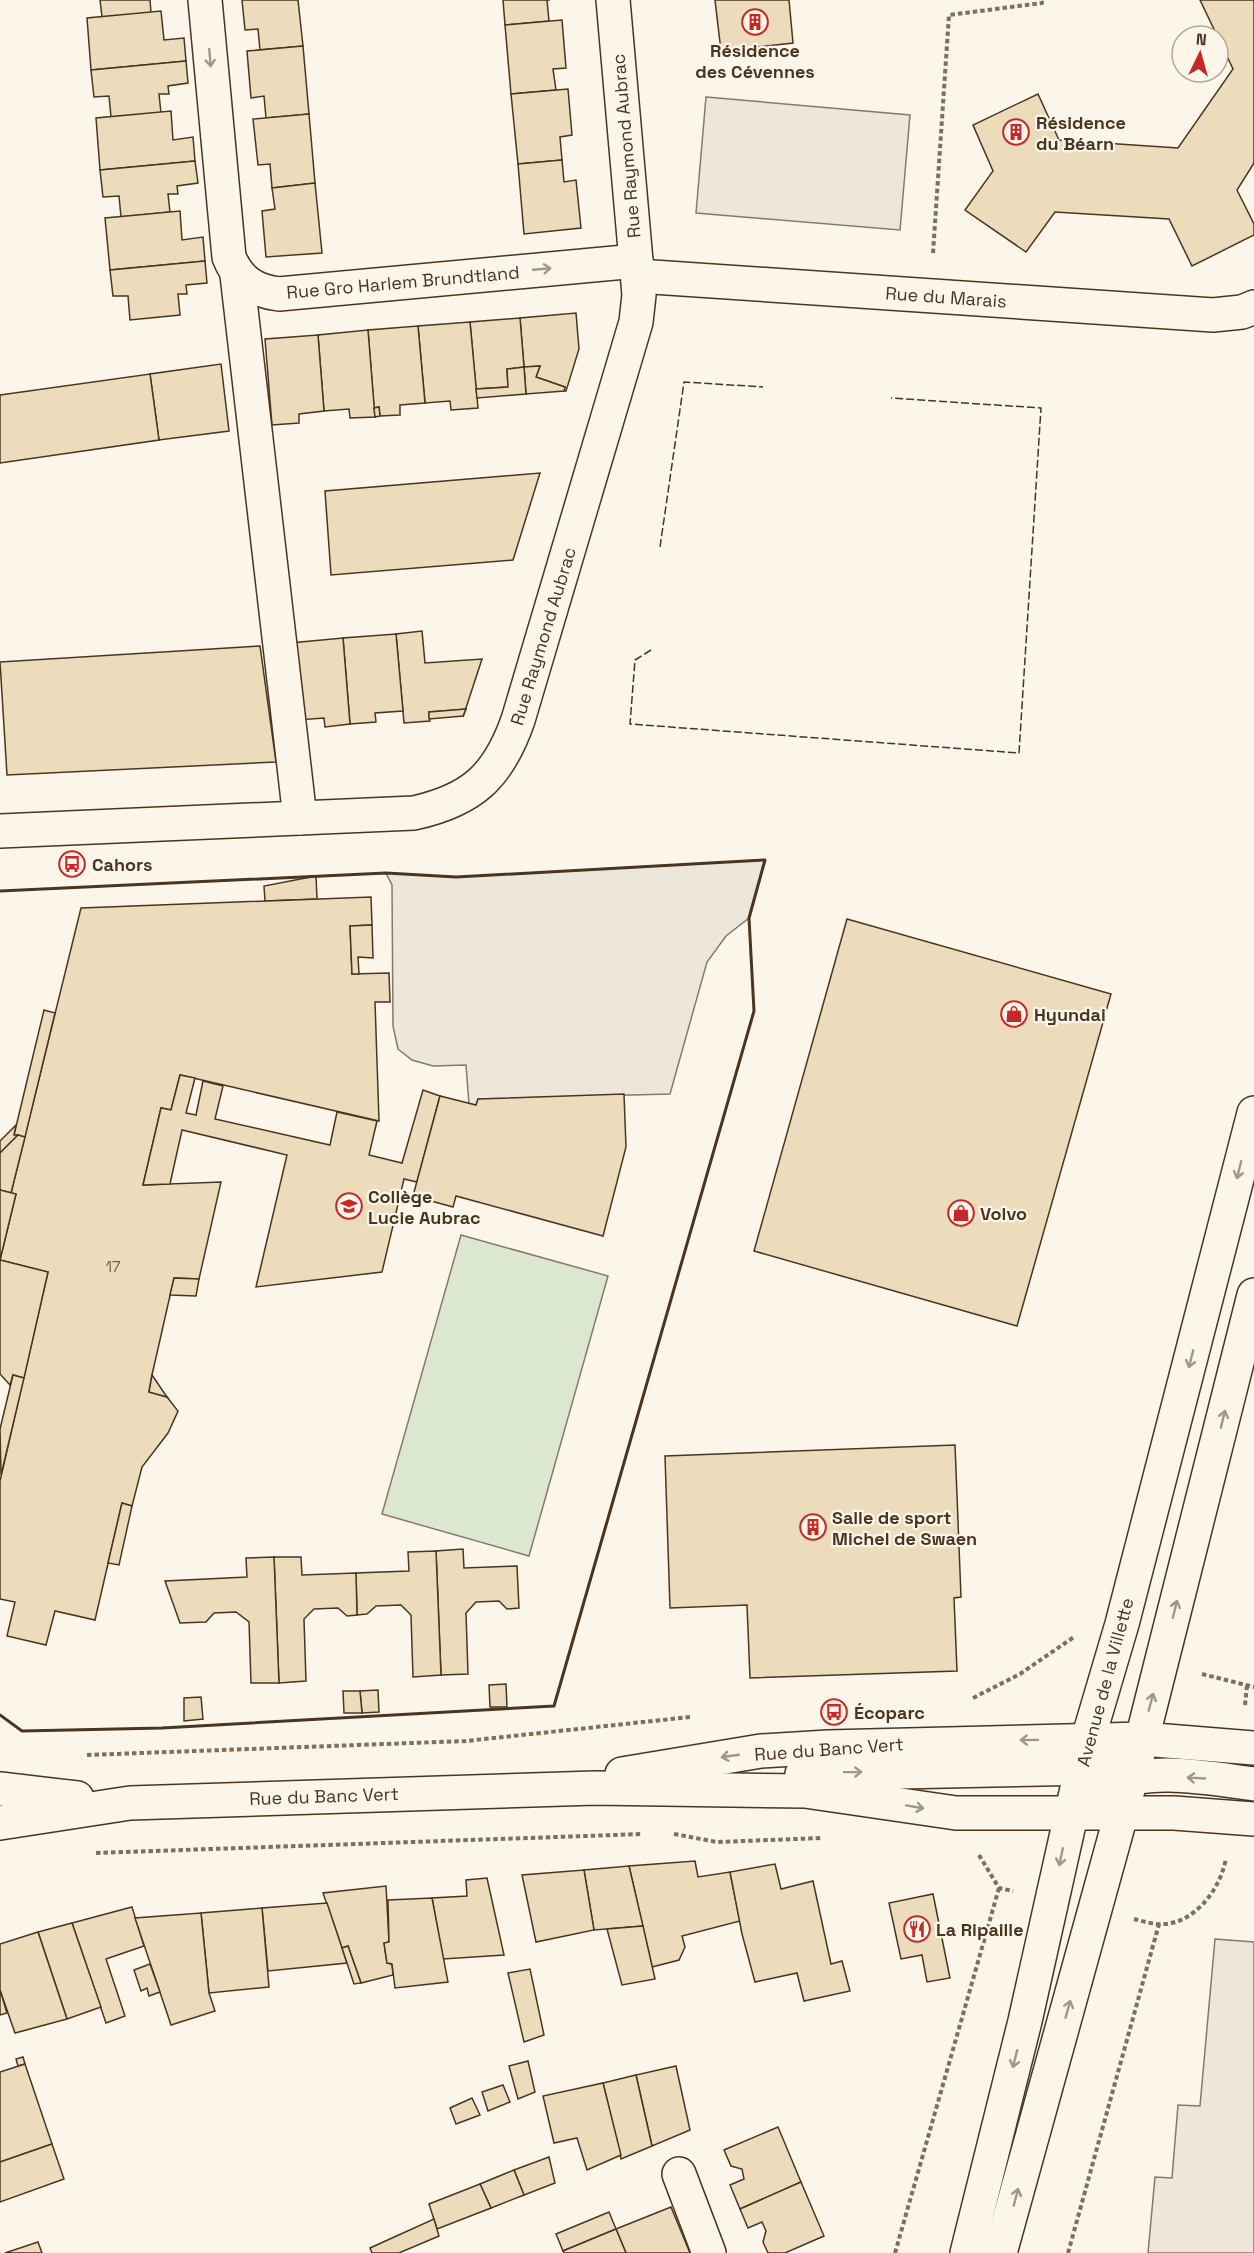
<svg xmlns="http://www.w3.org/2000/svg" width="1254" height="2253" font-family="'Space Grotesk',sans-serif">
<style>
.green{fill:#dce7d0;stroke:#887966;stroke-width:1.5}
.parking{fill:#ede7d9;stroke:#887966;stroke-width:1.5}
.building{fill:#ecdcbc;stroke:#4a3520;stroke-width:1.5}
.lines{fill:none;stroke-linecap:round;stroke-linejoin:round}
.minor-casing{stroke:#4a3520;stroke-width:36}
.major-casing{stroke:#4a3520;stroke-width:36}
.path{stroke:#7f6f5c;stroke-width:4;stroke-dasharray:4.5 3;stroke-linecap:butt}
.minor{stroke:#fbf6e9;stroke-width:33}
.major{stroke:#fbf6e9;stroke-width:33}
.fence{stroke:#4a3520;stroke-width:1.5;stroke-dasharray:8 3;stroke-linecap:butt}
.wall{stroke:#4a3520;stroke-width:3}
.oneway{stroke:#a29684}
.labels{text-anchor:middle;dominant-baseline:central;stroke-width:4.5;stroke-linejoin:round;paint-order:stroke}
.number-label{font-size:15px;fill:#725f47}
.poi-label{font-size:18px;font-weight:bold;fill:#4a3520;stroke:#fbf6e9;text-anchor:start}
.street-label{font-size:18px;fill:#4a3520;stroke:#fbf6e9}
</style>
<rect width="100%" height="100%" fill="#fbf6e9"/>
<path class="green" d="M 461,1235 L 608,1276 L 529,1556 L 382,1514 Z"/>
<g class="parking">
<path d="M 706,97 L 910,115 L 900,230 L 696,213 Z"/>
<path d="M 765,860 L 749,918 L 726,936 L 707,962 L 670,1094 L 478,1099 L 476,1105 L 469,1104 L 466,1065 L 433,1066 L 412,1060 L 398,1049 L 393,1026 L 392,885 L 386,873 L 456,877 Z"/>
<path d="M 1215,1939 L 1254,1942 L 1254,2253 L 1148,2253 L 1155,2177 L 1172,2178 L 1178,2105 L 1200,2106 Z"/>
</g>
<g class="building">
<path d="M 100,0 L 150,0 L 151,13 L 102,17 Z"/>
<path d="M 242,0 L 298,0 L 303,46 L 260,50 L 258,29 L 245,30 Z"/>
<path d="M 503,0 L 550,0 L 547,0 L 549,21 L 505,25 Z"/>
<path d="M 715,0 L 789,0 L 793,43 L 721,51 Z"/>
<path d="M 1200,0 L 1254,0 L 1254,163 L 1237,190 L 1254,224 L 1254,235 L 1192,266 L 1169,219 L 1055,212 L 1026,252 L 965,210 L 993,171 L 973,125 L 1038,94 L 1059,140 L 1178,148 L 1233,69 Z"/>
<path d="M 161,11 L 164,40 L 184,38 L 186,61 L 91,70 L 87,18 Z"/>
<path d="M 562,20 L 566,68 L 553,69 L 556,90 L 511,94 L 505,25 Z"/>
<path d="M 303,46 L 309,114 L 266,118 L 264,96 L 251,98 L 247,51 Z"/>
<path d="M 186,61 L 188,83 L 168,86 L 169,94 L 159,94 L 161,113 L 111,117 L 109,96 L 94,97 L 91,70 Z"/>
<path d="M 568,89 L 572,135 L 560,137 L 562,160 L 518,164 L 511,94 Z"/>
<path d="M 171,111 L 173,140 L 193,137 L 195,161 L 100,170 L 96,118 Z"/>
<path d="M 309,114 L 315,183 L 272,188 L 270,164 L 258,165 L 253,119 Z"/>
<path d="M 562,160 L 564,182 L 576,180 L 581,228 L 524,234 L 518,164 Z"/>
<path d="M 195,161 L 198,183 L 177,186 L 178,194 L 168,194 L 170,212 L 121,217 L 119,196 L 103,197 L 100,170 Z"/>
<path d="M 315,183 L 322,253 L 266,257 L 262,211 L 275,209 L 272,188 Z"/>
<path d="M 180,211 L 182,240 L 203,237 L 205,261 L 110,270 L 105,218 Z"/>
<path d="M 205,261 L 207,283 L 186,285 L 187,294 L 178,294 L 180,315 L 130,320 L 128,296 L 113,296 L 110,270 Z"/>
<path d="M 576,313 L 579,349 L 566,391 L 564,391 L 565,387 L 536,377 L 540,366 L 524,367 L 520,318 Z"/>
<path d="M 520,318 L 524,367 L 507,369 L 508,387 L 476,389 L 470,322 Z"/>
<path d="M 470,322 L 478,408 L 451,410 L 450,401 L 425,403 L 418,326 Z"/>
<path d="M 418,326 L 425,403 L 400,405 L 400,415 L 380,416 L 379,407 L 374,408 L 368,330 Z"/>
<path d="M 368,330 L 375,417 L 350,418 L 349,409 L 324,411 L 318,335 Z"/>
<path d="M 318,335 L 324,411 L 299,414 L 299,423 L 272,425 L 265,339 Z"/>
<path d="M 221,364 L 229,431 L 159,440 L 150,374 Z"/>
<path d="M 540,366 L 536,377 L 565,387 L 564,391 L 526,394 L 524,367 Z"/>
<path d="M 524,367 L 526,394 L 477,398 L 476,389 L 508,387 L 507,369 Z"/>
<path d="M 150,374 L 159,440 L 0,463 L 0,395 Z"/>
<path d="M 379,407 L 380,416 L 375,417 L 374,408 Z"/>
<path d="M 540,473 L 513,560 L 331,575 L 325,491 Z"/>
<path d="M 422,631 L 425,663 L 482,659 L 463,717 L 466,709 L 429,712 L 430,721 L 404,723 L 396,634 Z"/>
<path d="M 396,634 L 403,711 L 375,713 L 376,722 L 350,724 L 343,638 Z"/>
<path d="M 343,638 L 350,724 L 325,727 L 324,718 L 297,720 L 290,643 Z"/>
<path d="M 260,646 L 276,762 L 7,775 L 0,662 Z"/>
<path d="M 466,709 L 463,716 L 429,719 L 429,712 Z"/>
<path d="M 316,876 L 317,899 L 265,901 L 264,886 Z"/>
<path d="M 371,897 L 372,925 L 350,926 L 352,974 L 389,973 L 390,1002 L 375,1002 L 379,1121 L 180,1075 L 171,1110 L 161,1108 L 143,1185 L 221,1182 L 199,1279 L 174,1278 L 152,1375 L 149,1392 L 167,1397 L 178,1411 L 168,1433 L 142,1467 L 132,1506 L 122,1503 L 95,1620 L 55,1611 L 46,1645 L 7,1636 L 15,1602 L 0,1599 L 0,1481 L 48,1272 L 0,1260 L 16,1194 L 11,1193 L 81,908 Z"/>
<path d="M 847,919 L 1111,994 L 1017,1326 L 754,1251 Z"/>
<path d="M 372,925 L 373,958 L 358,957 L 359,974 L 352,974 L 350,926 Z"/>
<path d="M 44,1010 L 55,1013 L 25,1137 L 14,1135 Z"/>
<path d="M 180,1075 L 195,1078 L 186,1113 L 196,1115 L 203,1081 L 223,1086 L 215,1119 L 330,1145 L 337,1112 L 377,1121 L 369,1155 L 402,1163 L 423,1090 L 440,1096 L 417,1182 L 404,1179 L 382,1272 L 256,1287 L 287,1155 L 182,1130 L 170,1184 L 143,1185 L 161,1108 L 171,1110 Z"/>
<path d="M 624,1094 L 626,1147 L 603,1236 L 456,1196 L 453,1207 L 413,1196 L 440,1096 L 476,1105 L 478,1099 Z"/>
<path d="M 16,1125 L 14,1135 L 18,1135 L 0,1153 L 0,1141 Z"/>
<path d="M 18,1135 L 25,1137 L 11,1193 L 0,1190 L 0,1153 Z"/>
<path d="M 0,1190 L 16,1194 L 0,1260 L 48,1272 L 24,1378 L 13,1375 L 10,1385 L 0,1374 Z"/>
<path d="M 174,1278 L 199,1279 L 196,1296 L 170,1295 Z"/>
<path d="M 13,1375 L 24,1378 L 1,1475 L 0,1429 Z"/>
<path d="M 152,1375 L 167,1397 L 149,1392 Z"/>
<path d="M 955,1445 L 961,1597 L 954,1598 L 957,1671 L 750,1678 L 747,1605 L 670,1608 L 665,1456 Z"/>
<path d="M 122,1503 L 132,1506 L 119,1565 L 108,1563 Z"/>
<path d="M 463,1549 L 464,1568 L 517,1566 L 519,1608 L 507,1609 L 499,1601 L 476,1602 L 466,1613 L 468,1674 L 441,1675 L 436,1551 Z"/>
<path d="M 436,1551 L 441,1675 L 413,1677 L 411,1615 L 401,1605 L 376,1606 L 367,1614 L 357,1615 L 356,1573 L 409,1571 L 408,1552 Z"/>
<path d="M 274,1557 L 301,1557 L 302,1575 L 356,1573 L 357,1615 L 347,1616 L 338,1608 L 314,1609 L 304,1619 L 306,1681 L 279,1683 Z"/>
<path d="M 274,1557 L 279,1683 L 251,1683 L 249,1622 L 236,1612 L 214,1613 L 206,1622 L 180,1623 L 165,1581 L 247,1577 L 246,1558 Z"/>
<path d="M 506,1684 L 507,1707 L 490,1707 L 489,1685 Z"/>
<path d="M 378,1690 L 379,1712 L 362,1713 L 360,1691 Z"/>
<path d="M 343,1691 L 360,1691 L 362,1713 L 344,1713 Z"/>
<path d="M 201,1697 L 203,1719 L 184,1721 L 184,1698 Z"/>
<path d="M 695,1861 L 698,1877 L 730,1872 L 740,1921 L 682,1936 L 685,1947 L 679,1960 L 652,1967 L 629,1866 Z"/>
<path d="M 775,1864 L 781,1889 L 813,1881 L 831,1964 L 842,1961 L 850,1991 L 804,2001 L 797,1973 L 755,1982 L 742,1934 L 730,1872 Z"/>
<path d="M 629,1866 L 643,1926 L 594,1930 L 584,1870 Z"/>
<path d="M 584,1870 L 594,1930 L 536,1942 L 522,1875 Z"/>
<path d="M 487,1878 L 504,1955 L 443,1959 L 432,1898 L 467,1896 L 466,1880 Z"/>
<path d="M 386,1886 L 389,1942 L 384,1943 L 387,1963 L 392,1964 L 393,1975 L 361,1983 L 348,1946 L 342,1948 L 323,1893 Z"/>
<path d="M 933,1894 L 950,1978 L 927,1982 L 922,1955 L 901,1959 L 889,1903 Z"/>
<path d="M 432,1898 L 448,1982 L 395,1988 L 392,1964 L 387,1963 L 384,1943 L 389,1942 L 388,1900 Z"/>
<path d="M 327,1903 L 347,1963 L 268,1971 L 262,1908 Z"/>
<path d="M 132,1907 L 144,1946 L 106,1959 L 125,2016 L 106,2023 L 72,1923 Z"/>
<path d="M 262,1908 L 269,1987 L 209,1993 L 201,1913 Z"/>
<path d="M 201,1913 L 209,1993 L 215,2011 L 171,2025 L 135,1918 Z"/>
<path d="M 72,1923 L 101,2007 L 67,2019 L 38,1932 Z"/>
<path d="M 643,1926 L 655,1979 L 622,1985 L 607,1929 Z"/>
<path d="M 38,1932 L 67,2019 L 15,2033 L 0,1990 L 0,1944 Z"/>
<path d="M 348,1946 L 361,1983 L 354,1984 L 342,1948 Z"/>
<path d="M 150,1964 L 160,1992 L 149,1996 L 147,1988 L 141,1991 L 134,1970 Z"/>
<path d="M 530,1969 L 544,2035 L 524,2042 L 508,1973 Z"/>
<path d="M 0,1990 L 7,2013 L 0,2015 Z"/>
<path d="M 23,2057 L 25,2064 L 18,2066 L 16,2059 Z"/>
<path d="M 528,2061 L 535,2092 L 518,2099 L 509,2066 Z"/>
<path d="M 25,2064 L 52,2144 L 0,2162 L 0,2072 Z"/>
<path d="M 676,2066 L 690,2130 L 652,2146 L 636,2075 Z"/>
<path d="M 636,2075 L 652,2146 L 621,2159 L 603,2083 Z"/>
<path d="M 603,2083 L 621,2155 L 587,2170 L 577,2138 L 554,2143 L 543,2096 Z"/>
<path d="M 503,2085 L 510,2102 L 488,2111 L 482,2092 Z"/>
<path d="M 472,2098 L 480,2115 L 456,2124 L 450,2108 Z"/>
<path d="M 778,2127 L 801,2182 L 740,2209 L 730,2185 L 744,2179 L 742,2169 L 731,2166 L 724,2150 Z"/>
<path d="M 52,2144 L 64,2179 L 0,2202 L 0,2162 Z"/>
<path d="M 549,2157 L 555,2183 L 524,2195 L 514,2170 Z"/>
<path d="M 514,2170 L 524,2195 L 491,2208 L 480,2184 Z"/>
<path d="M 801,2182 L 824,2236 L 785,2253 L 768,2253 L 763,2242 L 766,2231 L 762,2222 L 748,2228 L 740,2209 Z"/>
<path d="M 480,2184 L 491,2208 L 437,2229 L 429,2204 Z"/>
<path d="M 671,2207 L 690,2253 L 626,2253 L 616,2229 Z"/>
<path d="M 609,2212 L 616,2229 L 563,2251 L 556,2234 Z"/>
<path d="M 434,2219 L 439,2236 L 399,2253 L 372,2253 L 370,2248 Z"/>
<path d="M 616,2229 L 626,2253 L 564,2253 L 563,2251 Z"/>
<path d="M 38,2242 L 42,2253 L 5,2253 Z"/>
</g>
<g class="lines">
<g class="minor-casing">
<g id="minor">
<path d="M 205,0 L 229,257 C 238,280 254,291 279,294 L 636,261"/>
<path d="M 237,275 L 300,818"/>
<path d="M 638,276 L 1213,315 L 1242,312 L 1254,307"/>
<path d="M 0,831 L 414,813 C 472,800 498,777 518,720 L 636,322 L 639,295 L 613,0"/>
<path d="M 622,1774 L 761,1751 L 828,1747 L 1142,1739 L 1254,1748"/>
<path d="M 802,1774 L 1091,1768 L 1119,1758 L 1142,1739"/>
<path d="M 1105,1787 C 1149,1766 1207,1778 1254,1784"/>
<path d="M 0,1789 L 77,1798"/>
<path d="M 0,1823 L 130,1803 L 595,1788 L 805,1791 L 956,1813 L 1174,1813 L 1254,1819"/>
<path d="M 679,2174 L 709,2253"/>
</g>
</g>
<g class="major-casing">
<g id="major">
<path d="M 967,2253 L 1025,2021 L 1088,1739 L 1122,1624 L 1254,1113"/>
<path d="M 1000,2253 L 1142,1739 L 1254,1295"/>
</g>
</g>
<g class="path">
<path d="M 933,253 L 949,15 L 1042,3 L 1041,0"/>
<path d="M 1202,1674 L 1254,1687"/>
<path d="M 973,1698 L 1020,1674 L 1074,1637"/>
<path d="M 1245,1705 L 1247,1685"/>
<path d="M 87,1755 L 466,1741 L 690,1717"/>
<path d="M 674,1834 L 717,1842 L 822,1838"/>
<path d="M 96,1853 L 643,1834"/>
<path d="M 979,1855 L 999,1888 L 1013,1891"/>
<path d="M 1134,1919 C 1141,1921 1149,1923 1157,1924 C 1193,1927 1221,1889 1226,1858"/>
<path d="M 895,2253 L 999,1888"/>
<path d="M 1068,2253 L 1159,1924"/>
</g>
<use href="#minor" class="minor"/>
<use href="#major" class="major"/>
<g class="fence">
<path d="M 660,547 L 684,382 L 763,387"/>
<path d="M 651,650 L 635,660 L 630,724 L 1019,753 L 1041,408 L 891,398"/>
</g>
<path class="wall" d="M 0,891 L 386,873 L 456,877 L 765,860 L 749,918 L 754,1011 L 554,1706 L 162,1728 L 22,1731 L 0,1715"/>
</g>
<defs><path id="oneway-shaft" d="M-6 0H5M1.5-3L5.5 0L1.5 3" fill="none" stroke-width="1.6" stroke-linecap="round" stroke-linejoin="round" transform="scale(1.5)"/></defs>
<g class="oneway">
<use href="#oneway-shaft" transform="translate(210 58) rotate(85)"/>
<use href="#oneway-shaft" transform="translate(542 269) rotate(-5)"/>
<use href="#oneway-shaft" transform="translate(1239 1170) rotate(104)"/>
<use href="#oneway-shaft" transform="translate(1191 1359) rotate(104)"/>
<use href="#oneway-shaft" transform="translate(1223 1419) rotate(-76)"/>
<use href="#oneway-shaft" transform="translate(1175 1609) rotate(-76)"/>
<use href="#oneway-shaft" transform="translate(1151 1702) rotate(-75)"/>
<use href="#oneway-shaft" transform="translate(1029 1740) rotate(179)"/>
<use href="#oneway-shaft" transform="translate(730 1756) rotate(172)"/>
<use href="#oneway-shaft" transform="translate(853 1772) rotate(-1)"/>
<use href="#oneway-shaft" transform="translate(1196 1778) rotate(-177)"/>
<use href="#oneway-shaft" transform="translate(915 1807) rotate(10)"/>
<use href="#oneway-shaft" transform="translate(1061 1857) rotate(102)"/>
<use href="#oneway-shaft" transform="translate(1068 2009) rotate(-74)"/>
<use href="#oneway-shaft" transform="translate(1015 2059) rotate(104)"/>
<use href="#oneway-shaft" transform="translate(1016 2197) rotate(-75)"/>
</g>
<defs>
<g id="building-ring" transform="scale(1.35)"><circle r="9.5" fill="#fbf6e9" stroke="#c62828" stroke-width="1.5"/><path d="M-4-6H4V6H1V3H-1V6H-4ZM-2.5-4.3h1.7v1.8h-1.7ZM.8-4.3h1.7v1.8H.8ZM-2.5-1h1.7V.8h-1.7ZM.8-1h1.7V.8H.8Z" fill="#c62828"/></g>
<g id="bus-ring" transform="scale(1.35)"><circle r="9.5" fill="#fbf6e9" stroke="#c62828" stroke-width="1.5"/><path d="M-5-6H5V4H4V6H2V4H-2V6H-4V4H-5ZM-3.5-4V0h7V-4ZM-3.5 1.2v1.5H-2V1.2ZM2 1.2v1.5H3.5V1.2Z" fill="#c62828"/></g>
<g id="shop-ring" transform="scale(1.35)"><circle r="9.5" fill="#fbf6e9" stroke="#c62828" stroke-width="1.5"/><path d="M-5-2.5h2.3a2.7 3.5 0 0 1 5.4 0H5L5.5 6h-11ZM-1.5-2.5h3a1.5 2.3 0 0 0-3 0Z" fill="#c62828"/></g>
<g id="school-ring" transform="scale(1.35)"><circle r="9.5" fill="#fbf6e9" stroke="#c62828" stroke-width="1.5"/><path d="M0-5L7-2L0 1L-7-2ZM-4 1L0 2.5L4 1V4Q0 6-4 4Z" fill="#c62828"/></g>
<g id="restaurant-ring" transform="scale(1.35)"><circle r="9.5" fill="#fbf6e9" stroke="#c62828" stroke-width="1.5"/><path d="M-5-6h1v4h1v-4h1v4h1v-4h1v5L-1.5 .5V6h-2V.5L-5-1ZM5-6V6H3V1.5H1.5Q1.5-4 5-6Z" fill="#c62828"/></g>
</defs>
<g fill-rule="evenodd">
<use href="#building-ring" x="755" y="22"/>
<use href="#building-ring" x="1016" y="132"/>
<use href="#bus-ring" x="72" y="864"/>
<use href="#shop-ring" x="1014" y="1014"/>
<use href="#school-ring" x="349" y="1206"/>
<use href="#shop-ring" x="961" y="1213"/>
<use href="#building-ring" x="813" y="1527"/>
<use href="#bus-ring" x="834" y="1712"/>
<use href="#restaurant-ring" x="917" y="1929"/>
</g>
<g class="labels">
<g class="number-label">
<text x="113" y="1266">17</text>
</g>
<g class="poi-label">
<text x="755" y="50" text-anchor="middle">Résidence<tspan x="755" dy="21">des Cévennes</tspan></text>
<text x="1036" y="122">Résidence<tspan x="1036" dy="21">du Béarn</tspan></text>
<text x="92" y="864">Cahors</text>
<text x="1034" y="1014">Hyundai</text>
<text x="368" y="1196">Collège<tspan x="368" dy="21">Lucie Aubrac</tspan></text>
<text x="980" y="1213">Volvo</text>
<text x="832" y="1517">Salle de sport<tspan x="832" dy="21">Michel de Swaen</tspan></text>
<text x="854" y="1712">Écoparc</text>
<text x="936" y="1929">La Ripaille</text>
</g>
<g class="street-label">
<text transform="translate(626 146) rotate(-95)">Rue Raymond Aubrac</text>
<text transform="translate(403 282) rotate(-5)">Rue Gro Harlem Brundtland</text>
<text transform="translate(946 297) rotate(4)">Rue du Marais</text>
<text transform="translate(543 636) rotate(-73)">Rue Raymond Aubrac</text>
<text transform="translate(1105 1682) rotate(-75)">Avenue de la Villette</text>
<text transform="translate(829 1749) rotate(-4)">Rue du Banc Vert</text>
<text transform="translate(324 1796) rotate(-2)">Rue du Banc Vert</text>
</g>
</g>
<g transform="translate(1200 54) rotate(5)"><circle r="28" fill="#fbf6e9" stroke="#b4a999" stroke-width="1.5"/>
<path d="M0-4.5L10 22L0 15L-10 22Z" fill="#c62828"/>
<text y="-9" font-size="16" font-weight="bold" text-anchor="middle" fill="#4a3520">N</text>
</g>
</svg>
